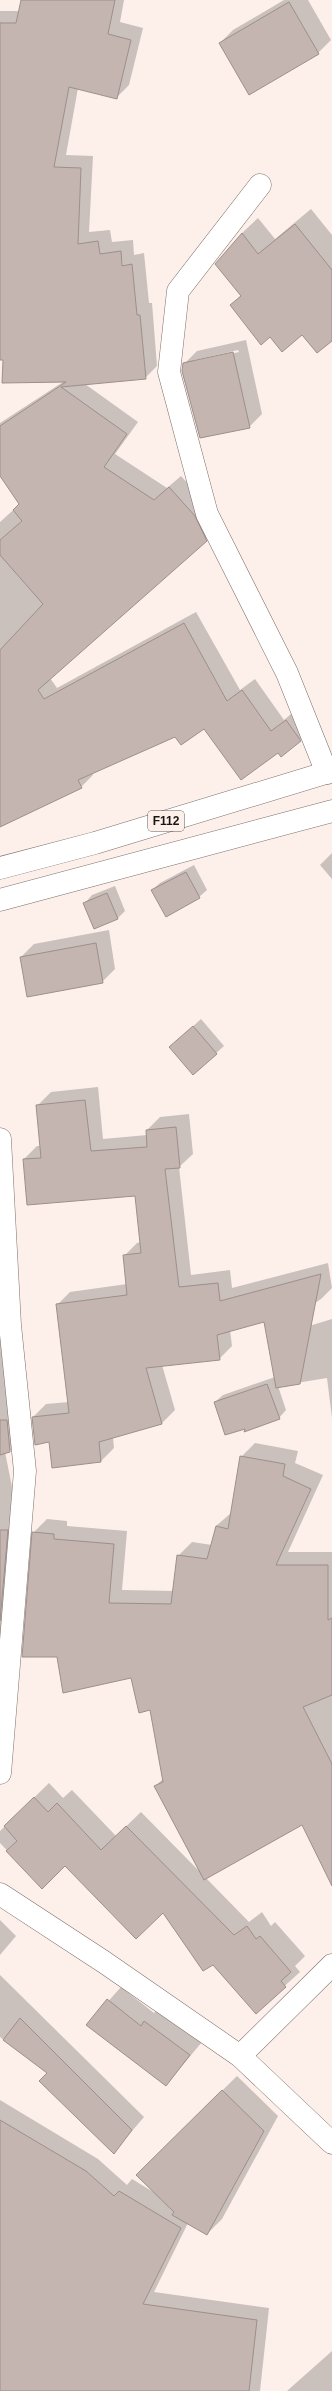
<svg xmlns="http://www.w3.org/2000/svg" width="332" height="2391" font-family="Arial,sans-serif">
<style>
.shadow{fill:#0003;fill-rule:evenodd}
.building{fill:#c4b5b0;stroke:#9d8f8a}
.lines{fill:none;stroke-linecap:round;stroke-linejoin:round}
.minor-casing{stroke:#7c6f69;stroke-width:23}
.tertiary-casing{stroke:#7c6f69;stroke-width:23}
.primary-casing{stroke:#7c6f69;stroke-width:23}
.minor{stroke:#fff;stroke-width:22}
.tertiary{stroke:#fff;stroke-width:22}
.primary{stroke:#fff;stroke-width:22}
.labels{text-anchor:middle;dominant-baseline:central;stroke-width:3;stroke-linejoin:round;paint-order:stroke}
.shield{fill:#fdf0eb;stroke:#5f5754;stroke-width:1}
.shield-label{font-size:12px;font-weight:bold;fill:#1b1614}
</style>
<rect width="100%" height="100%" fill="#fdf0eb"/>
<g class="shadow">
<path d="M 22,0 L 124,0 L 120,22 L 143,28 L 129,85 L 117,97 L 78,88 L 66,155 L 93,156 L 89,232 L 110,230 L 112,242 L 133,240 L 134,255 L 144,253 L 149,303 L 152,303 L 157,366 L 145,378 L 85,384 L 138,422 L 115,454 L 167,488 L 181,476 L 207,504 L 218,528 L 50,678 L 57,688 L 196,612 L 240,690 L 255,679 L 284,720 L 298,708 L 312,728 L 300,740 L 278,751 L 204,728 L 176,736 L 92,773 L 93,775 L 81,787 L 0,827 L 0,522 L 20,504 L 0,474 L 0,423 L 63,382 L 4,344 L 0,347 L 0,11 L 19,11 Z"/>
<path d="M 284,0 L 308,0 L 331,40 L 318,53 L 220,43 L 233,30 Z"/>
<path d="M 311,209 L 332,235 L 332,340 L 302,334 L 270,336 L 231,306 L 241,295 L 242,233 L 258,218 L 275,239 Z"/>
<path d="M 246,340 L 262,414 L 249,427 L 184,364 L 197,351 ZM 238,350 L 239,352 L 195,362 L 195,360 Z"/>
<path d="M 332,853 L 332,879 L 320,865 Z"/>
<path d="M 194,865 L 207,890 L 199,897 L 152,890 L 160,883 Z"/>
<path d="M 115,886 L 125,911 L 117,919 L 85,903 L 92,895 Z"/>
<path d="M 109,930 L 115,969 L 102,982 L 21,957 L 34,944 Z"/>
<path d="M 201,1019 L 224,1046 L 193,1074 L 178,1040 Z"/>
<path d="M 98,1087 L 103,1139 L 147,1135 L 147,1130 L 160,1117 L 189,1114 L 193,1154 L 179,1167 L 191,1275 L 230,1270 L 232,1288 L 328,1263 L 332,1288 L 321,1299 L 268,1336 L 265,1321 L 230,1330 L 232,1346 L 219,1359 L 162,1365 L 175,1410 L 162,1423 L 113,1437 L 114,1448 L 101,1461 L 53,1467 L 50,1441 L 33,1417 L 46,1404 L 69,1402 L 57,1305 L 70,1292 L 127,1284 L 124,1256 L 137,1243 L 141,1242 L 136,1195 L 24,1159 L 37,1146 L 41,1146 L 38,1105 L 51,1092 Z"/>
<path d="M 0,1279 L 23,1438 L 10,1451 L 5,1452 L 18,1517 L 0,1723 Z"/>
<path d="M 332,1319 L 332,1418 L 327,1378 L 278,1386 L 286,1410 L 279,1418 L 246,1427 L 215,1402 L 223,1395 L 275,1377 L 283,1334 Z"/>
<path d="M 255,1443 L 298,1451 L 295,1463 L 323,1475 L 288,1552 L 332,1552 L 332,1848 L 303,1824 L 206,1878 L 249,1922 L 262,1912 L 271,1926 L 275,1922 L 305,1956 L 295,1966 L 300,1972 L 256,2012 L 163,1911 L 66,1865 L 42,1888 L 0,1843 L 0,1831 L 49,1783 L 63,1798 L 72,1790 L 116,1836 L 141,1812 L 201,1873 L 155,1786 L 163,1779 L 151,1709 L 131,1676 L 33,1533 L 47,1519 L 67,1521 L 67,1526 L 127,1531 L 122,1590 L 174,1591 L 178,1556 L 192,1542 L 212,1545 L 216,1526 L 231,1513 L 241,1457 Z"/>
<path d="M 0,1920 L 16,1936 L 0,1955 Z"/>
<path d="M 0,1975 L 144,2117 L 114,2152 L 48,2073 L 0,2037 Z"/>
<path d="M 121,1987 L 154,2013 L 158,2009 L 202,2042 L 166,2085 L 87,2025 Z"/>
<path d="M 237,2076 L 278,2116 L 222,2219 L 207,2234 L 188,2223 L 154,2292 L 269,2308 L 260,2391 L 0,2391 L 0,2100 L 98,2159 L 127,2185 L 132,2179 L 155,2193 L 137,2175 Z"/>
<path d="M 332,2351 L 332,2391 L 287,2391 Z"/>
</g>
<g class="building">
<path d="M 21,0 L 115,0 L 108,34 L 131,40 L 117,99 L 69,87 L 54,167 L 81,168 L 78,244 L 98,241 L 100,254 L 121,251 L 122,266 L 132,264 L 137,315 L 140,315 L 146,379 L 61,387 L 127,434 L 104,467 L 154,500 L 169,487 L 195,516 L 207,541 L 38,690 L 44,699 L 184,623 L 227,701 L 242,690 L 271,731 L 286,720 L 301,741 L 281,757 L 278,753 L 241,780 L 204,729 L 181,745 L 175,737 L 78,780 L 82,788 L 0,827 L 0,650 L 43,604 L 0,555 L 0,540 L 22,521 L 13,510 L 19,504 L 0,476 L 0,426 L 66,382 L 2,383 L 3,360 L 0,360 L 0,23 L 16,23 Z"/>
<path d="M 289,2 L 319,54 L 249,95 L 219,43 Z"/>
<path d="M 295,224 L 332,270 L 332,341 L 317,353 L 302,335 L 282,352 L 270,337 L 261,345 L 230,305 L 241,296 L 215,264 L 242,233 L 258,254 Z"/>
<path d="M 233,352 L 250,428 L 200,438 L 182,371 L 183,363 Z"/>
<path d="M 186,872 L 200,898 L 166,917 L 151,890 Z"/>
<path d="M 107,893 L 118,919 L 94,929 L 83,903 Z"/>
<path d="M 96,943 L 103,983 L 27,997 L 20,957 Z"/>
<path d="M 193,1026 L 217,1054 L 193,1075 L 169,1047 Z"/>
<path d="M 85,1100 L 91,1151 L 147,1147 L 146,1130 L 176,1127 L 180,1168 L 165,1169 L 179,1287 L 218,1283 L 220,1301 L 321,1274 L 300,1384 L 276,1388 L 264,1322 L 217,1335 L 220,1360 L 146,1368 L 162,1424 L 99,1442 L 101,1462 L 52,1468 L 49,1442 L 35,1445 L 32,1417 L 69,1413 L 56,1304 L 127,1295 L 123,1255 L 141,1253 L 135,1196 L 27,1205 L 23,1159 L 41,1158 L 36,1105 Z"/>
<path d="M 267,1384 L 280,1419 L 244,1432 L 245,1429 L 225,1435 L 214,1402 Z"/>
<path d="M 0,1420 L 7,1420 L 10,1452 L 0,1455 Z"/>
<path d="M 240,1456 L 285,1464 L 283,1476 L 311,1489 L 276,1565 L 328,1565 L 328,1620 L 332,1618 L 332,1695 L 303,1707 L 332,1764 L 332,1886 L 302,1825 L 204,1880 L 154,1786 L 163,1782 L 150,1710 L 139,1713 L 131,1678 L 63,1693 L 57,1657 L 22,1657 L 32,1532 L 54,1534 L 54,1539 L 114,1544 L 109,1603 L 171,1604 L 177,1555 L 207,1559 L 216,1526 L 228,1529 Z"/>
<path d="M 0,1530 L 8,1530 L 0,1621 Z"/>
<path d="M 34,1797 L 48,1812 L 57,1803 L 101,1850 L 126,1826 L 234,1935 L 247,1926 L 256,1939 L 260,1936 L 291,1972 L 281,1981 L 286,1987 L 256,2014 L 213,1965 L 203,1971 L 163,1913 L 136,1939 L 65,1866 L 42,1889 L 6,1851 L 17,1841 L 4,1826 Z"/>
<path d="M 107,1999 L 141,2026 L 144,2021 L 190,2055 L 166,2086 L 86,2025 Z"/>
<path d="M 20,2018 L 132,2130 L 114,2154 L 39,2081 L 47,2073 L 3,2040 Z"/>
<path d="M 222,2090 L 264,2131 L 207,2235 L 172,2215 L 174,2212 L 136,2175 Z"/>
<path d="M 0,2120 L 86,2171 L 114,2196 L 119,2191 L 181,2228 L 143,2304 L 257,2320 L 249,2391 L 0,2391 Z"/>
</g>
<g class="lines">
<g class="minor-casing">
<g id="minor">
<path d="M 260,185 L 178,291 L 169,372 L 207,514 L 287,673 L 327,773"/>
<path d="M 0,1139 L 10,1325 L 25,1471 L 0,1773"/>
<path d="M 240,2056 L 332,1965"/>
</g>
</g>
<g class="tertiary-casing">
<path id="tertiary" d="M 0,1894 L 104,1962 L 240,2056 L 332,2143"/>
</g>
<g class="primary-casing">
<g id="primary">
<path d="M 0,868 L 95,843 L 332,771"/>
<path d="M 0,900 L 332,811"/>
</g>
</g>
<use href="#minor" class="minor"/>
<use href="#tertiary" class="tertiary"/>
<use href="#primary" class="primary"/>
</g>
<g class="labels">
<rect class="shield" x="148" y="811" width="36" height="20" rx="3"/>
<g class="shield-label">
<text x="166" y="821">F112</text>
</g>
</g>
</svg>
